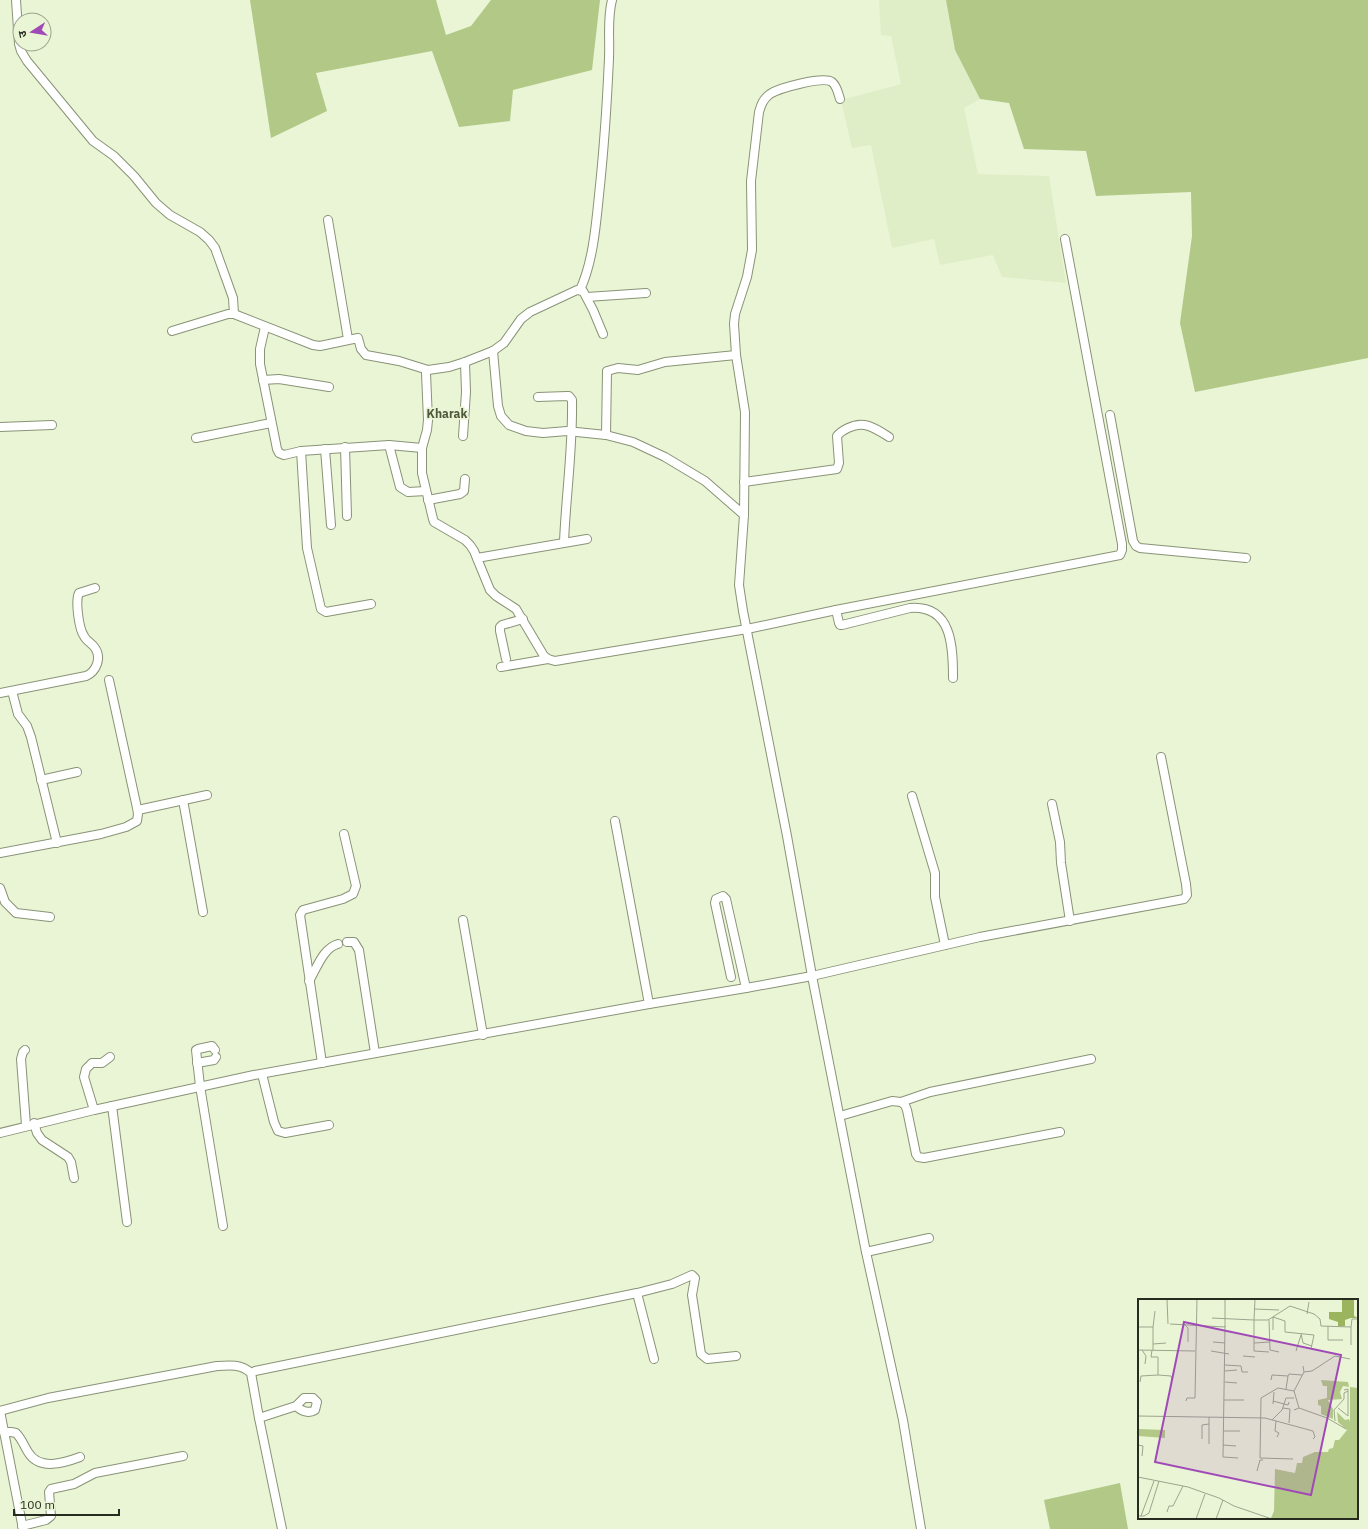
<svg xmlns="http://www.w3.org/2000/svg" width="1368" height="1529" font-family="'IBM Plex Sans','Noto Sans Devanagari',sans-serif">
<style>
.built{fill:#e0eec7}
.green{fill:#b2c887}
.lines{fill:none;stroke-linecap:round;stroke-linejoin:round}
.minor-casing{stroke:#899376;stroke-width:10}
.minor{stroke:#fff;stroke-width:8}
.labels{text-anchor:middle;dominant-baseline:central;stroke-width:3.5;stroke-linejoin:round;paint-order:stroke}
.neighbourhood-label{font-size:12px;font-weight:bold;fill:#4f583d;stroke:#eaf5d6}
.inset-road{fill:none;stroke:#9ca58d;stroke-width:1}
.view{fill:#a04ab7;fill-opacity:0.15;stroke:#a04ab7;stroke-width:2}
.inset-edge{fill:none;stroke:#282c20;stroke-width:2}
</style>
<rect width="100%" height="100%" fill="#eaf5d6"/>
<path class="built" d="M 879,0 L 946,0 L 955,50 L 980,99 L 964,108 L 978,174 L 1049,176 L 1066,283 L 1002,277 L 993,255 L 940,265 L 934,239 L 892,248 L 871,145 L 852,148 L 841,100 L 901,84 L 891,36 L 881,35 Z"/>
<g class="green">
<path d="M 250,0 L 436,0 L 446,35 L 471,26 L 491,0 L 600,0 L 592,70 L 513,90 L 510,121 L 459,127 L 432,51 L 316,73 L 327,111 L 271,138 Z"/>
<path d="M 946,0 L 1368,0 L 1368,358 L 1195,392 L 1180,323 L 1192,236 L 1191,192 L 1096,196 L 1086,151 L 1024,149 L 1009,103 L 980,99 L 955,50 Z"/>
<path d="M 1120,1483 L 1128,1529 L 1050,1529 L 1044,1500 Z"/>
</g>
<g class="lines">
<g class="minor-casing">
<g id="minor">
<path d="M 16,0 L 19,44 L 21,51 L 27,61 L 93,141 L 114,156 L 134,176 L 156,203 L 170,215 L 200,232 L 209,240 L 215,248 L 228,284 L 233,298 L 234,314"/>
<path d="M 840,99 C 838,93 837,86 832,82 C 823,76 779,88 770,94 C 763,99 761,105 759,112 L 751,181 L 752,250 L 747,277 L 735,314 L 734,324 L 736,355 L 745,412 L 744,515 L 739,585 L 743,611 L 787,836 L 812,976 L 866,1252 L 903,1420 L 921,1529"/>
<path d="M 328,220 L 348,339"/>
<path d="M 580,290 C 593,262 596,225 599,195 C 604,149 607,103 609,58 C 610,38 607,19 612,0"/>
<path d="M 587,297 L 646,293"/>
<path d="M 265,327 L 260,349 L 260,364 L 277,449 L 279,453 L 284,455 L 301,451"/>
<path d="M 172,331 L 228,314 L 234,314 L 313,345 L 320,346 L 358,338 L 361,349 L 366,355 L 399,361 L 428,370"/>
<path d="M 603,334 L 593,310 L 583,291 L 577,290 L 530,312 L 521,319 L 504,343 L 493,351 L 465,362 L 449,367 L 428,370 L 426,373 L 428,420 L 427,430 L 422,448 L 422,473 L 433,519 L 434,522 L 465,540 L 470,545 L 474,551 L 490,590 L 496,596 L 516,609 L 544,656 L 548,659 L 555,661 L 747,629 L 836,610 L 1120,555 L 1122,550 L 1122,544 L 1065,239"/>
<path d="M 493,351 L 498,406 L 501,416 L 509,425 L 526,431 L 543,433 L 567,431 L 606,435 L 633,442 L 665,457 L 705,481 L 744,515"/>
<path d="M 263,380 L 279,379 L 329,387"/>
<path d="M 538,397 L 567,396 L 569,396 L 572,400 C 573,448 566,494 564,542"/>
<path d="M 1110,415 L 1133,541 L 1136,546 L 1140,548 L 1246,558"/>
<path d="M 0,427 L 52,425"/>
<path d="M 606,435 L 607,371 L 618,368 L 638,370 L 665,362 L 736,355"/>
<path d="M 463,436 L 466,392 L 465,362"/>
<path d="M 196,438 L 271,423"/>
<path d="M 389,445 L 400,487 L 408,492 L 426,491"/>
<path d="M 345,447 L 347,516"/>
<path d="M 325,449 L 331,525"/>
<path d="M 744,482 L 837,469 L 839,463 L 837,436 C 840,432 844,430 848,428 C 864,420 875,428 889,437"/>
<path d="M 428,500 L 460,494 L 464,491 L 465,479"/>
<path d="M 477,558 L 587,539"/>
<path d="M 371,604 L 326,612 L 321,609 L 307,548 L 301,451 L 389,445 L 422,448"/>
<path d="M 836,610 L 839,623 L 840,625 L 842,625 L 910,608 C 952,605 953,646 953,678"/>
<path d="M 506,659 L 500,631 L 500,627 L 502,625 L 523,619"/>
<path d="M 501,667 L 548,659"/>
<path d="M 12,691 L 18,714 L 27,726 L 31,737 L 57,843"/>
<path d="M 0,693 L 86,676 C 96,672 102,658 95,648 C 92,643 86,641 84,636 C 79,629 75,601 79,593 L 95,588"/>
<path d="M 41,780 L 77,772"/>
<path d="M 912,796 L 935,873 L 935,897 L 945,945"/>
<path d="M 183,800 L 203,912"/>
<path d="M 1052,804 L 1060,842 L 1061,863 L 1070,921"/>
<path d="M 138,810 L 207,795"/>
<path d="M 615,821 L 649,1004"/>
<path d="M 0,853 L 101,834 L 126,827 L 137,821 L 138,814 L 137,808 L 109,680"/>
<path d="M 0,888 L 5,902 L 16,913 L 50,917"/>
<path d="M 463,920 L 483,1035"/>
<path d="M 347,942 L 354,942 L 359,950 L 375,1053"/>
<path d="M 731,977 L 715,903 L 716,899 L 723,896 L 726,899 L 746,988"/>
<path d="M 309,981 C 317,968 323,948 338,944"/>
<path d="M 25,1050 L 23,1052 L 21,1059 L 26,1125"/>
<path d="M 215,1050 L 212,1046 L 198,1049 L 196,1050 L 200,1086 L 223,1226"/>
<path d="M 197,1063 L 214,1060 L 216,1057"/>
<path d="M 322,1063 L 300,915 L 303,910 L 343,899 L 353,894 L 356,886 L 344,834"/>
<path d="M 262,1074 L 274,1122 L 278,1131 L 285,1133 L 329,1125"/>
<path d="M 901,1102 L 930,1092 L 1091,1059"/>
<path d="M 112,1106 L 127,1222"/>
<path d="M 94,1110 L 84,1077 L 86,1069 L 92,1063 L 102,1063 L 110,1057"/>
<path d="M 840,1116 L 892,1101 L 901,1102 L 905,1105 L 907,1110 L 916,1154 L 918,1157 L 924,1158 L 1060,1132"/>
<path d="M 34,1123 L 37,1133 L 42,1140 L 68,1157 L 71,1162 L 74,1178"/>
<path d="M 0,1133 L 94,1110 L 254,1075 L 649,1004 L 746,988 L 812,976 L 980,937 L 1184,899 L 1187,895 L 1186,884 L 1161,757"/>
<path d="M 866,1252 L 929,1238"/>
<path d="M 637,1293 L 654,1359"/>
<path d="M 251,1373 L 255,1371 L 637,1293 L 672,1284 L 692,1275 L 695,1278 L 692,1295 L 701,1354 L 707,1359 L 736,1356"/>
<path d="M 0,1411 L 48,1398 L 217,1366 C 230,1365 241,1364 251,1373 L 259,1418 L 282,1529"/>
<path d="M 0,1411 L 23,1529"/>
<path d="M 259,1418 L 296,1406 L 304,1398 L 313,1398 L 317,1402 L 315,1410 C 309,1414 301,1411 296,1406"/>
<path d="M 4,1432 L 11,1432 L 16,1433 C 22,1439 24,1446 28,1452 C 39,1471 64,1463 80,1457"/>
<path d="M 22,1526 L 46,1520 L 51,1516 L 49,1492 L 51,1489 L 74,1484 L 95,1473 L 183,1456"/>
</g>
</g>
<use href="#minor" class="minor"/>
</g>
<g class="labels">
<g class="neighbourhood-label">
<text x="447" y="413">Kharak</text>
</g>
</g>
<g transform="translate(1138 1299)">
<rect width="220" height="220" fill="#eaf5d6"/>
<path d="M 183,81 L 210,83 L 211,88 L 205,87 L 202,93 L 204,100 L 190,101 L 195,110 L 195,120 L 183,115 L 183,107 L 180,106 L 180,101 L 189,99 L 189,87 L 185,87 ZM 212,88 L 220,89 L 220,220 L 133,219 L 136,212 L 137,170 L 157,174 L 159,164 L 164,164 L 165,158 L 177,153 L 190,153 L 191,150 L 195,149 L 197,141 L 201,141 L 209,131 L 200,123 L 199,113 L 207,121 L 211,120 L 211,123 L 212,120 ZM 0,130 L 27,131 L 27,139 L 0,137 Z" fill="#b2c887"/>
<path d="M 204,0 L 216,0 L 216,17 L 220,19 L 213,19 L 207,21 L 207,27 L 200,27 L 200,23 L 191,20 L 191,13 L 204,13 Z" fill="#9bb55f"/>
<path class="inset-road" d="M 29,0 L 30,25M 117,0 L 116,21 L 130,21 L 152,7 L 176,15 L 182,20 L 183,27 L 213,28 L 213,46M 116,10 L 141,11M 169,15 L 171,3M 135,18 L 147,22 L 147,33 L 176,36 L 173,50M 135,18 L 135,31M 74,19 L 116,21 L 116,52 L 131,53M 131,21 L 132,51 L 141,53M 32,25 L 87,28 L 87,0M 46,25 L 50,29 L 50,43M 87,27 L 85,158 L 100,159M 190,27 L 190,41 L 205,41M 0,28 L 15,28 L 15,51M 15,28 L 17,12M 213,28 L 214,20 L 220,20M 163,34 L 165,44 L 174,47M 75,43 L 87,44M 116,44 L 132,43M 15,45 L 28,44M 0,51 L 57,52M 4,51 L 8,57 L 7,65M 14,51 L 13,58 L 20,58 L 20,76 L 33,77 L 34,81M 73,52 L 91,55M 158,52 L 163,36M 105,57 L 117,58M 87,66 L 103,67 L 104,73 L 110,73M 87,72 L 99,71M 166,73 L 174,72 L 197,57 L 212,60M 150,77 L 151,75 L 164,76M 133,81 L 134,76 L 150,77 L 148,90M 2,83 L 3,77 L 20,76M 87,83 L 99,84M 156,92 L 166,73 L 165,67M 86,101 L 106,101M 48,102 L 49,99 L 57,99 L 59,0M 135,102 L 150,106 L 151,103M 135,105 L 136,93M 145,109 L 152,110 L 151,124M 161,109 L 189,119 L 208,130M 200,109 L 210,117 L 210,90 L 206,91M 0,117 L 127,119 L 175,132 L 177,138 L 175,140M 134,121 L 144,111 L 148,99 L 156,99M 138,122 L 137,132 L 141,134 L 139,138M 197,122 L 196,111 L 206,100 L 206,94 L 210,92M 71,125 L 71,145M 86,132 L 102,132M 64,140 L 64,126 L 71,125 L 71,118M 0,146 L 5,147 L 4,157M 85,146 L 98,147M 155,160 L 122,159 L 123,99 L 140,89 L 156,92 L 161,109 L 156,111M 119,172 L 122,161 L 125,161M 0,178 L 50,188 L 81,199 L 96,207 L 134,220M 29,213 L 31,207 L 35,207 L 45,187M 0,217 L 6,217 L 11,214 L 21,182M 3,217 L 16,182M 58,220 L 67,195M 78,220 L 85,201"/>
<path class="view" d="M 46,23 L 203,56 L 173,196 L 17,163 Z"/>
<rect width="220" height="220" class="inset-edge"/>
</g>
<g transform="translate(32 32) rotate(258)"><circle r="19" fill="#eaf5d6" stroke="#9ca58d"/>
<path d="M0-3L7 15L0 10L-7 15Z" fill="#a04ab7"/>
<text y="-6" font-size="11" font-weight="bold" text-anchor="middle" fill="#282c20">उ</text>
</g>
<path d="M14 1509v6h105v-6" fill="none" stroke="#282c20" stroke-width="2"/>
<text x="20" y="1509" font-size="12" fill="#282c20" stroke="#eaf5d6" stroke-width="3" paint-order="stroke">100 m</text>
</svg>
